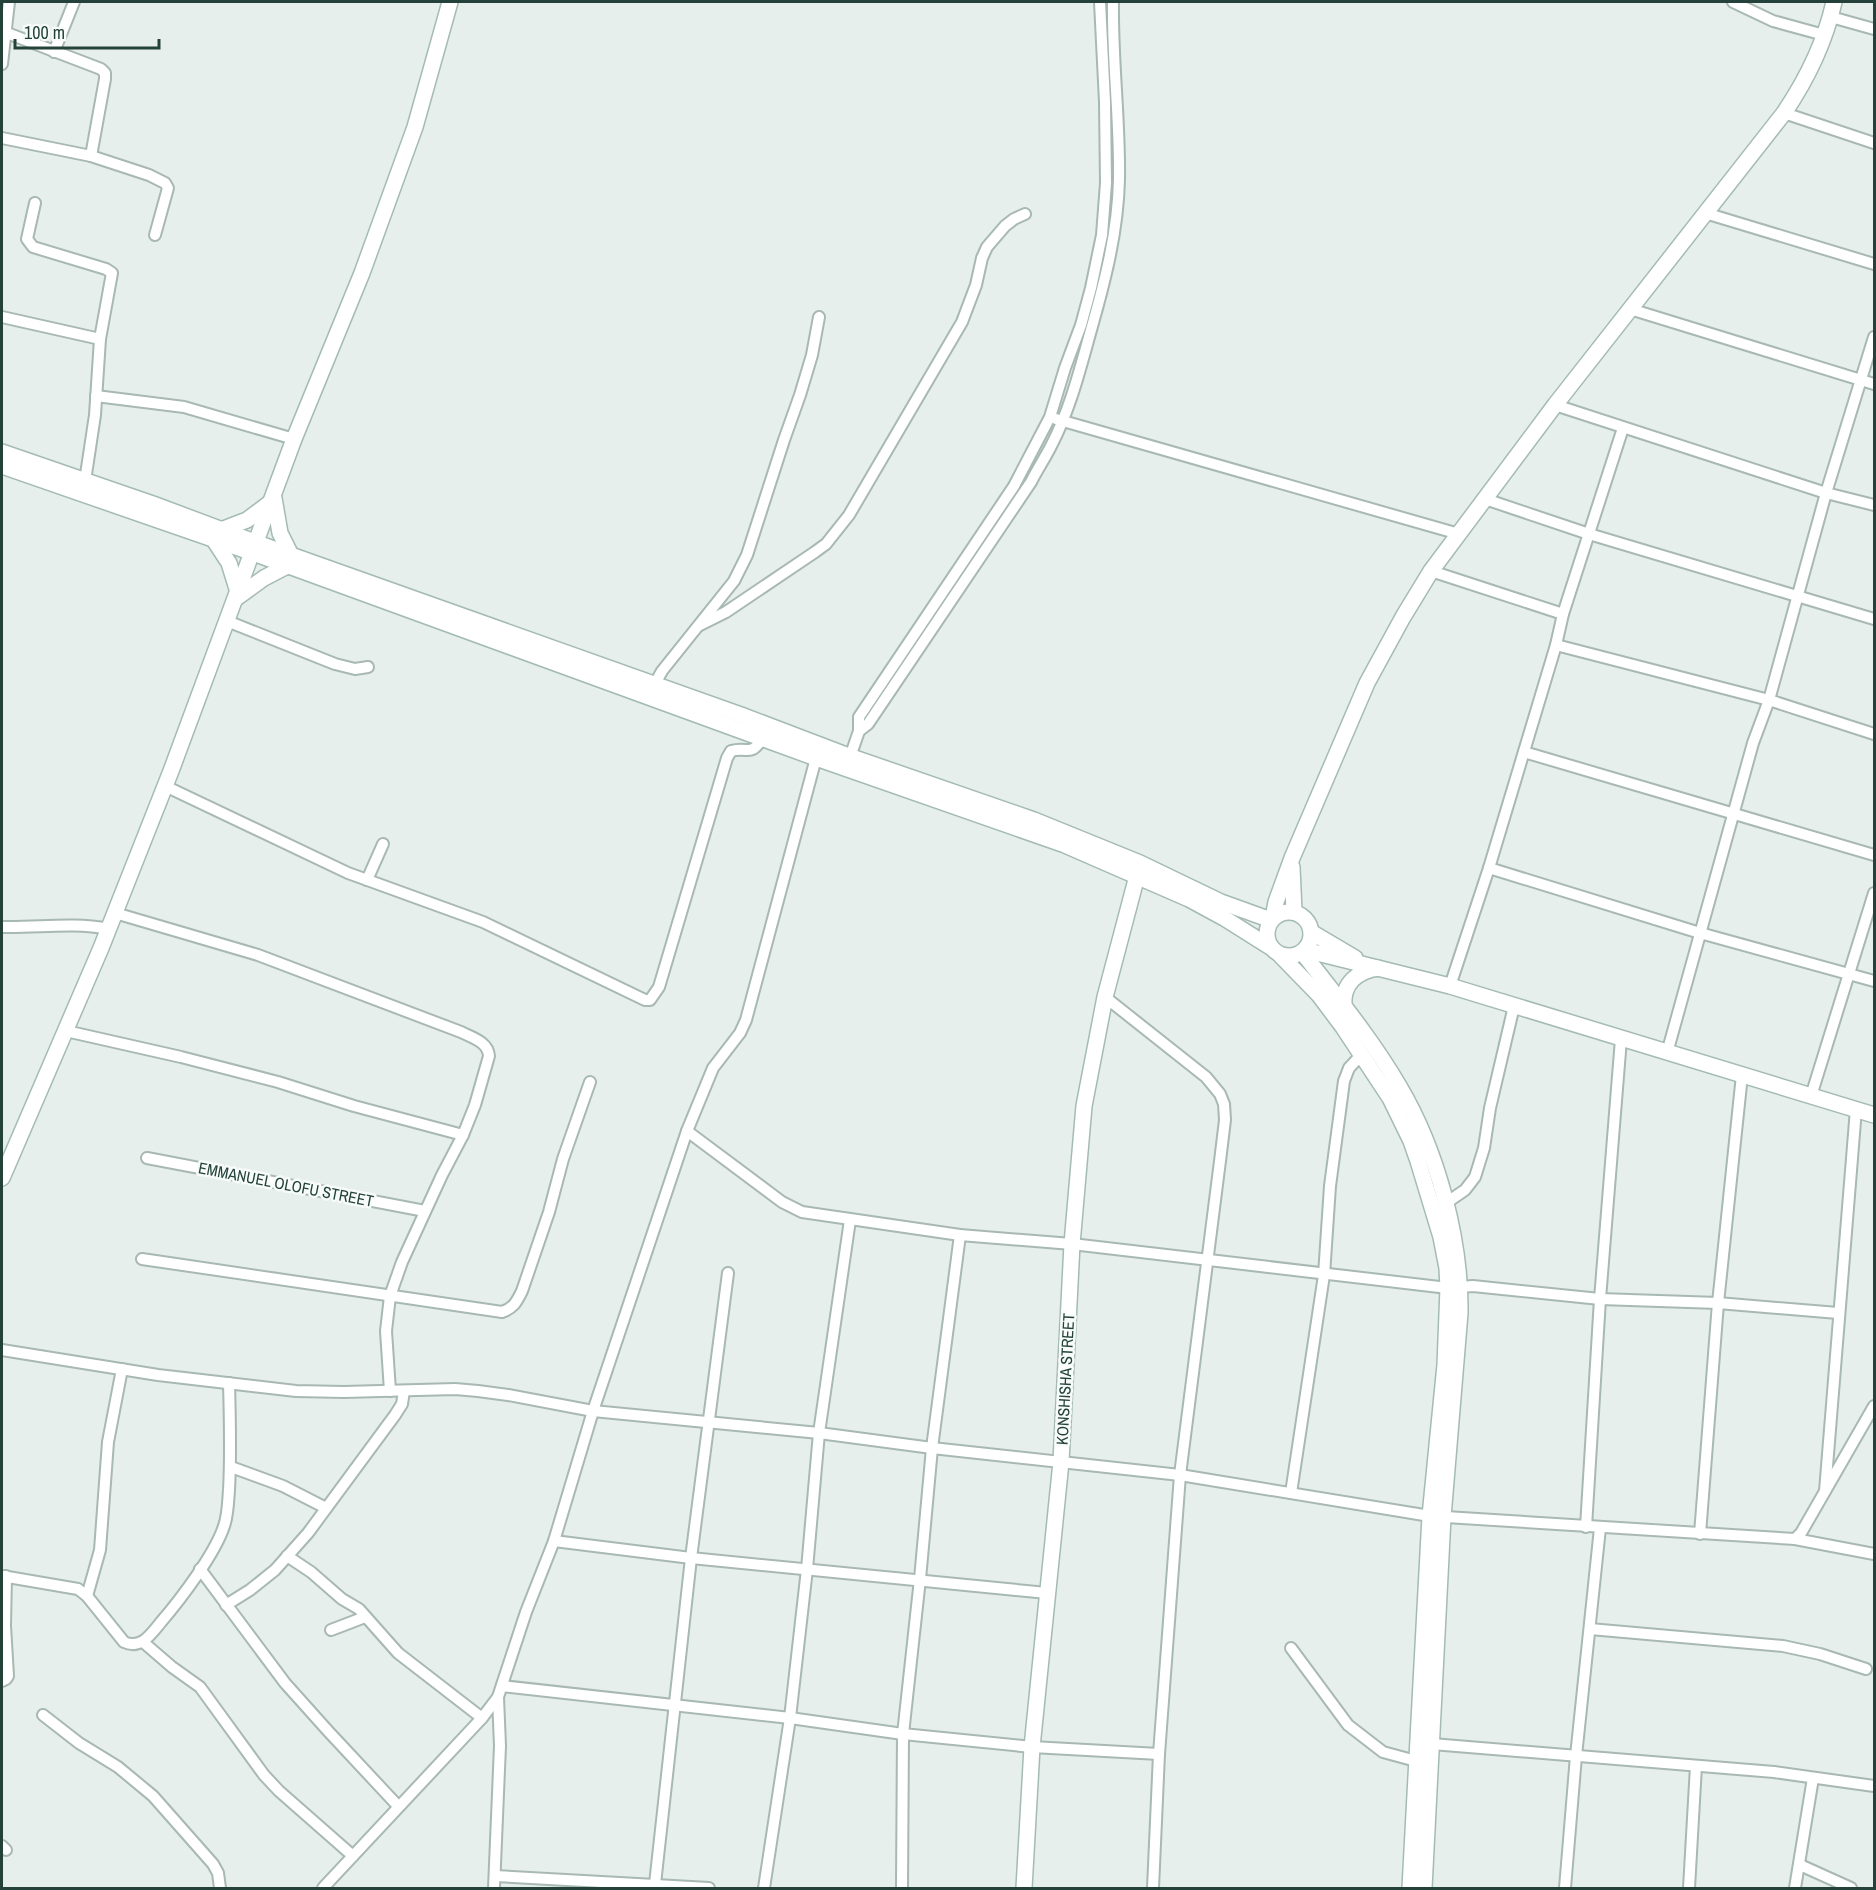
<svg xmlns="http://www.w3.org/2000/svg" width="1876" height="1890" font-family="'Archivo Narrow',sans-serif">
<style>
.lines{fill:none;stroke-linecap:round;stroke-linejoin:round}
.street-casing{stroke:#a8b8b2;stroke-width:14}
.secondary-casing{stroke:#a4bbb3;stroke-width:18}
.street{stroke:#fff;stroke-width:10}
.secondary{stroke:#fff;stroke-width:15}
.labels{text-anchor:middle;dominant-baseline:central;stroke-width:5;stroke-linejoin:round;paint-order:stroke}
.street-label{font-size:16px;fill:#24423a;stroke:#f7fbf9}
</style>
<rect width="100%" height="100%" fill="#e6efeb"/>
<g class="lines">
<g class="street-casing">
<g id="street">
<path d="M 1733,2 L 1773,21 L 1824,35"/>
<path d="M 1831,17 L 1874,29"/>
<path d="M 54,52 L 74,2"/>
<path d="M 2,64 L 9,2"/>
<path d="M 1784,113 L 1874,143"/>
<path d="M 2,138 L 91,156 L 105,79 L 105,73 L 101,69 L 7,33"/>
<path d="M 91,156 L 149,175 L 165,183 L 168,188 L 155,235"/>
<path d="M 35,203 L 27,239 L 33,247 L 106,269 L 112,273 L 100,339 L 95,415 L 85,481"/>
<path d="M 1705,213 L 1874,264"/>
<path d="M 1630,309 L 1874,384"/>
<path d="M 2,317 L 100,339"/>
<path d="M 96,396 L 184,407 L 294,439"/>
<path d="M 1555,405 L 1826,493 L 1874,505"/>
<path d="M 1056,419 L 1459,534"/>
<path d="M 1485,499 L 1589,534 L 1874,619"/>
<path d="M 1431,571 L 1563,614"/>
<path d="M 227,621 L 335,664 L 355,669 L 368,667"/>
<path d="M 700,625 L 726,612 L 815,552 L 826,544 L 849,515 L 962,322 L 976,285 L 982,258 L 987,247 L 1005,226 L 1014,219 L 1025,214"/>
<path d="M 1556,645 L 1769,700 L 1874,734"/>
<path d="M 652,689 L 662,671 L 734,581 L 747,555 L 784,440 L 800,395 L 812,355 L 819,317"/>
<path d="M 859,731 L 868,724 L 1031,482 C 1037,470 1045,458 1051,446 C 1070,410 1080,369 1091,330 C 1105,281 1118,231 1119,179 C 1120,120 1112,61 1113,2"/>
<path d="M 1524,752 L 1874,855"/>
<path d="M 848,763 L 859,731 L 859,717 L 1014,486 L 1050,417 L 1065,368 L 1081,325 L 1091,288 L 1102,235 L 1106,183 L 1105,102 L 1100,2"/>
<path d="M 165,786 L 348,873 L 483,922 L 645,1000 L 650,1000 L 659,987 L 727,758 L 731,751 C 750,746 749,758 763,738"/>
<path d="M 1489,868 L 1700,933 L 1874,981"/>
<path d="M 367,880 L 383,844"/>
<path d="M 115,913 L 258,955 L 461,1032 C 473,1038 488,1042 489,1056 L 475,1105 L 463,1135 L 442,1175 L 402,1262 L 390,1296 L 386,1331 L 390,1391"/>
<path d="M 2,927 C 39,928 71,922 109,929"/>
<path d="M 1450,986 L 1489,868 L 1556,645 L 1563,614 L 1623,428"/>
<path d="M 1105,997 L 1206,1077 L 1220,1094 L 1224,1104 L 1225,1120 L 1220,1161 L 1180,1475 L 1159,1754 L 1153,1888"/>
<path d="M 66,1031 L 181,1057 L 278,1082 L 354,1106 L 463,1135"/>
<path d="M 1667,1053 L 1753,743 L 1769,700 L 1826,493 L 1874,337"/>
<path d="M 1811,1096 L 1874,893"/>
<path d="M 687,1131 L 782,1202 L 802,1212 L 960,1235 L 1072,1244 L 1448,1288"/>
<path d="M 147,1158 L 425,1211"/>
<path d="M 1446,1203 L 1465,1190 L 1475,1177 L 1484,1148 L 1490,1108 L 1514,1006"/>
<path d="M 142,1259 L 502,1312 C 514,1308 517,1301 522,1291 L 549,1212 L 563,1159 L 590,1082"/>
<path d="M 1460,1287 L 1473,1286 L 1600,1299 L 1718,1303 L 1838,1313"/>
<path d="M 2,1350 L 158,1375 L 296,1391 L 344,1392 L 455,1389 L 478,1391 L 508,1395 L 593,1411 L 819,1433 L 932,1448 L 1180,1475 L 1430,1516 L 1795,1539 L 1874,1554"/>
<path d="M 231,1467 L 283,1486 L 326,1508"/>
<path d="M 1825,1491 L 1856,1109"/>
<path d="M 1291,1493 L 1324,1275 L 1330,1186 L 1344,1081 L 1349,1068 L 1362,1054"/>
<path d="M 1586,1527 L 1600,1299 L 1621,1039"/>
<path d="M 1700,1534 L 1718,1303 L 1742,1075"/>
<path d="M 1795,1539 L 1801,1533 L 1874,1406"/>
<path d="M 554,1541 L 691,1558 L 1047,1593"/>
<path d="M 287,1556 L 311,1572 L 342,1599 L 359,1609 L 398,1653 L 482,1718"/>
<path d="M 200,1569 L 285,1683 L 328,1731 L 398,1806"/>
<path d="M 2,1576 L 78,1589 L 87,1596 L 124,1642 C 141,1650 151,1634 161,1622 C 180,1600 215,1554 224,1526 C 228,1515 228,1502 229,1490 C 231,1454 230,1419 229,1383"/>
<path d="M 87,1596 L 100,1550 L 108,1442 L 122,1369"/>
<path d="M 226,1605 L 250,1590 L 275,1570 L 308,1533 L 395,1415 L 402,1404 L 404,1391"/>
<path d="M 1590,1629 L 1783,1646 L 1820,1654 L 1866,1669"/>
<path d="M 331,1630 L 365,1617"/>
<path d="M 143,1642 L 172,1667 L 200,1687 L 264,1775 L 279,1791 L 353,1856"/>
<path d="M 1291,1648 L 1348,1725 L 1383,1752 L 1416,1761"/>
<path d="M 2,1681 L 6,1679 L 8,1676 L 5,1626 L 6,1576"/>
<path d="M 502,1686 L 790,1718 L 903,1734 L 1032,1747 L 1159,1754"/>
<path d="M 43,1715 L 79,1743 L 118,1767 L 153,1796 L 213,1864 L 218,1873 L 220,1888"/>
<path d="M 1432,1744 L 1774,1772 L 1874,1786"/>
<path d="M 2,1846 L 6,1850"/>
<path d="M 1800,1865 L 1851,1888"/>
<path d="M 495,1876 L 709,1888"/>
<path d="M 655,1884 L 691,1558 L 728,1273"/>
<path d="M 323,1888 L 482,1718 L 498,1697 L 526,1612 L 554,1541 L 593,1411 L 687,1131 L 713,1068 L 740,1033 L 746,1020 L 816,758"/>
<path d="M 494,1888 L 500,1746 L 498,1697"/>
<path d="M 764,1888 L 790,1718 L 807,1569 L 819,1433 L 850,1220"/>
<path d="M 902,1888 L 903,1734 L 920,1579 L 932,1448 L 960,1235"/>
<path d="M 1565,1888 L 1576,1756 L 1600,1528"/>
<path d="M 1689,1888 L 1696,1766"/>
<path d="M 1795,1888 L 1813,1778"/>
</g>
</g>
<g class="secondary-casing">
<g id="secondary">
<path d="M 2,452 L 153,504 L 257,543 L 741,715 L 846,755 L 1034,820 L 1140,863 L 1221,902 L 1271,920"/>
<path d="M 2,466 L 253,553 L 816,758 L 1065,845 L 1189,899 L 1224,918 L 1270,947"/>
<path d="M 274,498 L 280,533 L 291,555"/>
<path d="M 221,530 L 247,520 L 271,502"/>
<path d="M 214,540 L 229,563 L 238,592"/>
<path d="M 235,599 L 264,578 L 287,566"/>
<path d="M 1292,867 L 1294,912"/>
<circle cx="1289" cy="934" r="22"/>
<path d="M 1273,918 L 1276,902 L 1292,858 L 1367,683 L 1403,617 L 1431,571 L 1555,405 L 1784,113 C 1807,79 1825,42 1834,2"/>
<path d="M 1311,932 L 1355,958"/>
<path d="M 1305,950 L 1450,986 L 1874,1115"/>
<path d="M 1302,952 C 1336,996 1371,1038 1399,1086 C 1437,1150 1461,1239 1460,1313 L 1443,1517 L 1424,1888"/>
<path d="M 1281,956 L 1319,995 L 1343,1027 L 1390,1098 L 1411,1141 L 1418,1161 L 1441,1237 L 1447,1268 L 1448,1288 L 1445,1365 L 1430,1516 L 1410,1888"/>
<path d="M 1344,1006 C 1342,984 1357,971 1378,968"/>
<path d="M 2,1178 L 101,948 L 171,771 L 294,439 L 362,273 L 415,127 L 450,2"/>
<path d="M 1024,1888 L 1032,1747 L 1061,1462 L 1072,1244 L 1084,1106 L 1105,997 L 1137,876"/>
</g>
</g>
<use href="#street" class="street"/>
<use href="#secondary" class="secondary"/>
</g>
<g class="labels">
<g class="street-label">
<text transform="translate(286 1184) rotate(11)">EMMANUEL OLOFU STREET</text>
<text transform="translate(1065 1379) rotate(-87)">KONSHISHA STREET</text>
</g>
</g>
<rect width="1876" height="1890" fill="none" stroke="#24423a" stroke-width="6"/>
<path d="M15 39v9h144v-9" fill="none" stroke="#24423a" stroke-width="3"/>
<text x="24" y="39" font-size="18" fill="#24423a" stroke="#f7fbf9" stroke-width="4.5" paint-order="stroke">100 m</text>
</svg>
